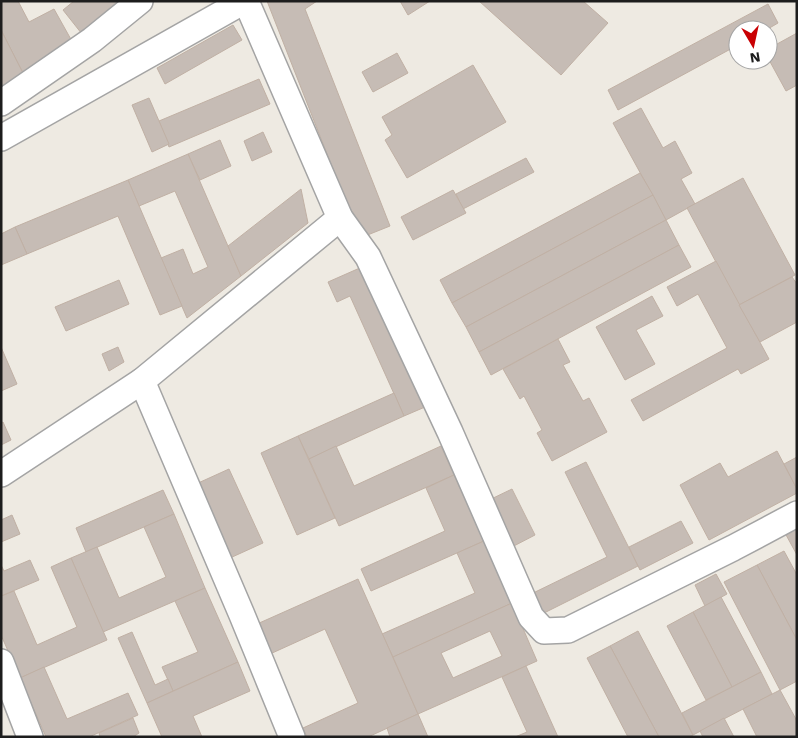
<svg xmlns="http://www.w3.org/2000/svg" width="798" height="738" font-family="'Work Sans',sans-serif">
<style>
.building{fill:#c6bcb5;stroke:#c0b0a4;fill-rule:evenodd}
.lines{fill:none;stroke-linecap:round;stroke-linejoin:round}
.minor-casing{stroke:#a4a4a4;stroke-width:28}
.minor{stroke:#fff;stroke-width:25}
</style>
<rect width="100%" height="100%" fill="#eeeae2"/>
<g class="building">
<path d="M 1,1 L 18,1 L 29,22 L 54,9 L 73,43 L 24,75 L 1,30 Z"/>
<path d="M 74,1 L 125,1 L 82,34 L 63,10 Z"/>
<path d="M 267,1 L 317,1 L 305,9 L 390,226 L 360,238 Z"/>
<path d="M 400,1 L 430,1 L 408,15 Z"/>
<path d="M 479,1 L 583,1 L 608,23 L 561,75 Z"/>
<path d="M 768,4 L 778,23 L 766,30 L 738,30 L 738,45 L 618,110 L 608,90 Z"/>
<path d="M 233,25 L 242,40 L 165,84 L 157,68 Z"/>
<path d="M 1,30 L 24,75 L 1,90 Z"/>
<path d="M 797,33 L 797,85 L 786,91 L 768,58 L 768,49 Z"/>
<path d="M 397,53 L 408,73 L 373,92 L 362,72 Z"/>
<path d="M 473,65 L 506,122 L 407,178 L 385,140 L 392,135 L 382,117 Z"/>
<path d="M 259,79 L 270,104 L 169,147 L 159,121 Z"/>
<path d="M 149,98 L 169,144 L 152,152 L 132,105 Z"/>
<path d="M 641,108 L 663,148 L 675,141 L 692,173 L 681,179 L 695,204 L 666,220 L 613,123 Z"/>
<path d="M 263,132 L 272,152 L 252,161 L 244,141 Z"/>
<path d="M 220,140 L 231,166 L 200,180 L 188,154 Z"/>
<path d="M 188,154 L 241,276 L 187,318 L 161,258 L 183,249 L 193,274 L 208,267 L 175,191 L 139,206 L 128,180 Z"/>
<path d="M 526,158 L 534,172 L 463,209 L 456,194 Z"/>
<path d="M 640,173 L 653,195 L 452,303 L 440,280 Z"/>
<path d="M 743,178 L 795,275 L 739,305 L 687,208 Z"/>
<path d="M 128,180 L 182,306 L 160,315 L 118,216 L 27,254 L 15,227 Z"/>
<path d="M 301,189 L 308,223 L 241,276 L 228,246 Z"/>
<path d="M 453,190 L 466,213 L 413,240 L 401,217 Z"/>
<path d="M 653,195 L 666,220 L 466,327 L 452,303 Z"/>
<path d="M 666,220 L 679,245 L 479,352 L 466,327 Z"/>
<path d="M 15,227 L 27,254 L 1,265 L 1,234 Z"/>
<path d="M 679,245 L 691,267 L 491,375 L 479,352 Z"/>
<path d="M 716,261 L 769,359 L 741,374 L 738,369 L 643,421 L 631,400 L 727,348 L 698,294 L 677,306 L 667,287 Z"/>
<path d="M 362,267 L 425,407 L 404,416 L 350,296 L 337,302 L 328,282 Z"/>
<path d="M 792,277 L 797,284 L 797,322 L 760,342 L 739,305 Z"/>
<path d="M 119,280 L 129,304 L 66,331 L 55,307 Z"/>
<path d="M 652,296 L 663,316 L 636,330 L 655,364 L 625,380 L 596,327 Z"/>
<path d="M 558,339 L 570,362 L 563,365 L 583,401 L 589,398 L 607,432 L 552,461 L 537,433 L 542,430 L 524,396 L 520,399 L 503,369 Z"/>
<path d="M 1,347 L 17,384 L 1,391 Z"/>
<path d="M 118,347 L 124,362 L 109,371 L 102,354 Z"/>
<path d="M 394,393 L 404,416 L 309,459 L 298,436 Z"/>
<path d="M 3,422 L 11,440 L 1,445 L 1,423 Z"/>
<path d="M 298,436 L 335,518 L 297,535 L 261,453 Z"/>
<path d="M 336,446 L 354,486 L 441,446 L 454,475 L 339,526 L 309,459 Z"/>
<path d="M 777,451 L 797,489 L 797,493 L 709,540 L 680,485 L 720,463 L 728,477 Z"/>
<path d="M 797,457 L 797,489 L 784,464 Z"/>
<path d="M 586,462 L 638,566 L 538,616 L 527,596 L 607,557 L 565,472 Z"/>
<path d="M 229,469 L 263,543 L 230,558 L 196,484 Z"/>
<path d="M 454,475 L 484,541 L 371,591 L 361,569 L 445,531 L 426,488 Z"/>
<path d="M 512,489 L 535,535 L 508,549 L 485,502 Z"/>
<path d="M 163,490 L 174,514 L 86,552 L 76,528 Z"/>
<path d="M 174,514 L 205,588 L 103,632 L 71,558 L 97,547 L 119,598 L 166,577 L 144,527 Z"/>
<path d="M 12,515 L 20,534 L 1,542 L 1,520 Z"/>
<path d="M 681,521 L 693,543 L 640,570 L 629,547 Z"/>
<path d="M 797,526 L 797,555 L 785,533 Z"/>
<path d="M 484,541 L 512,603 L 393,657 L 382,634 L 475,593 L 457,553 Z"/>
<path d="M 784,551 L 797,575 L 797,640 L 757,565 Z"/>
<path d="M 71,558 L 107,640 L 20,678 L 1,635 L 1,596 L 14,591 L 37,645 L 77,627 L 51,567 Z"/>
<path d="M 30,560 L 39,580 L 1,596 L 1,565 L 4,571 Z"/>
<path d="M 757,565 L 797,640 L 797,681 L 780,690 L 724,582 Z"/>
<path d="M 716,574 L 727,594 L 705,606 L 695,585 Z"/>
<path d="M 358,579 L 418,714 L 368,737 L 307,737 L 303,728 L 358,703 L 325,629 L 270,654 L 257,624 Z"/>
<path d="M 205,588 L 238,662 L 173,691 L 162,667 L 198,652 L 175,601 Z"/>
<path d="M 721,597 L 761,672 L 732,687 L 693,612 Z"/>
<path d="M 512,603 L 537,661 L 418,714 L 393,657 ZM 490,631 L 502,656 L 453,678 L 441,653 Z"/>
<path d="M 693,612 L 732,687 L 706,700 L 667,626 Z"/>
<path d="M 638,631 L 693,735 L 689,737 L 659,737 L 610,646 Z"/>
<path d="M 132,632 L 155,685 L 168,679 L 173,691 L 147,703 L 118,638 Z"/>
<path d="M 610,646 L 659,737 L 628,737 L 587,658 Z"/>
<path d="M 238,662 L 250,691 L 193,716 L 202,737 L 162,737 L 147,703 Z"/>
<path d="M 526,666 L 558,737 L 515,737 L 527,732 L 502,677 Z"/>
<path d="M 44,667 L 67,719 L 128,693 L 138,715 L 89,737 L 46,737 L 20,678 Z"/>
<path d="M 761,672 L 772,694 L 693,735 L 682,713 Z"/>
<path d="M 780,690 L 797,721 L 797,737 L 757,737 L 743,709 Z"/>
<path d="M 418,714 L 428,737 L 390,737 L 387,728 Z"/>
<path d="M 133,718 L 139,733 L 133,737 L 100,737 L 99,733 Z"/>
<path d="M 724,718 L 734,737 L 703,737 L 700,731 Z"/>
</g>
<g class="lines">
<g class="minor-casing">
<g id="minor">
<path d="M 246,1 L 340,218 L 368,257 L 450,432 L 531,617 L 544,631 L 568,630 L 733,548 L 797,514"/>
<path d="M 1,103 L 92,40 L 140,1"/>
<path d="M 1,138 L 244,1"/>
<path d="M 142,381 L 242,615 L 292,737"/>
<path d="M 1,474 L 142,381 L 340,218"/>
<path d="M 1,662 L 30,737"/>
</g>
</g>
<use href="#minor" class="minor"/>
</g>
<rect width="798" height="738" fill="none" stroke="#1d1d1d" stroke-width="5"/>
<g transform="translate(753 45) rotate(171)"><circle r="24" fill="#ffffff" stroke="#a5a5a5"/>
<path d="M0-4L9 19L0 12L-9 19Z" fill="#c90003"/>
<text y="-8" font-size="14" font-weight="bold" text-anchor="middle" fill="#1d1d1d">N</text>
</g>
</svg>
